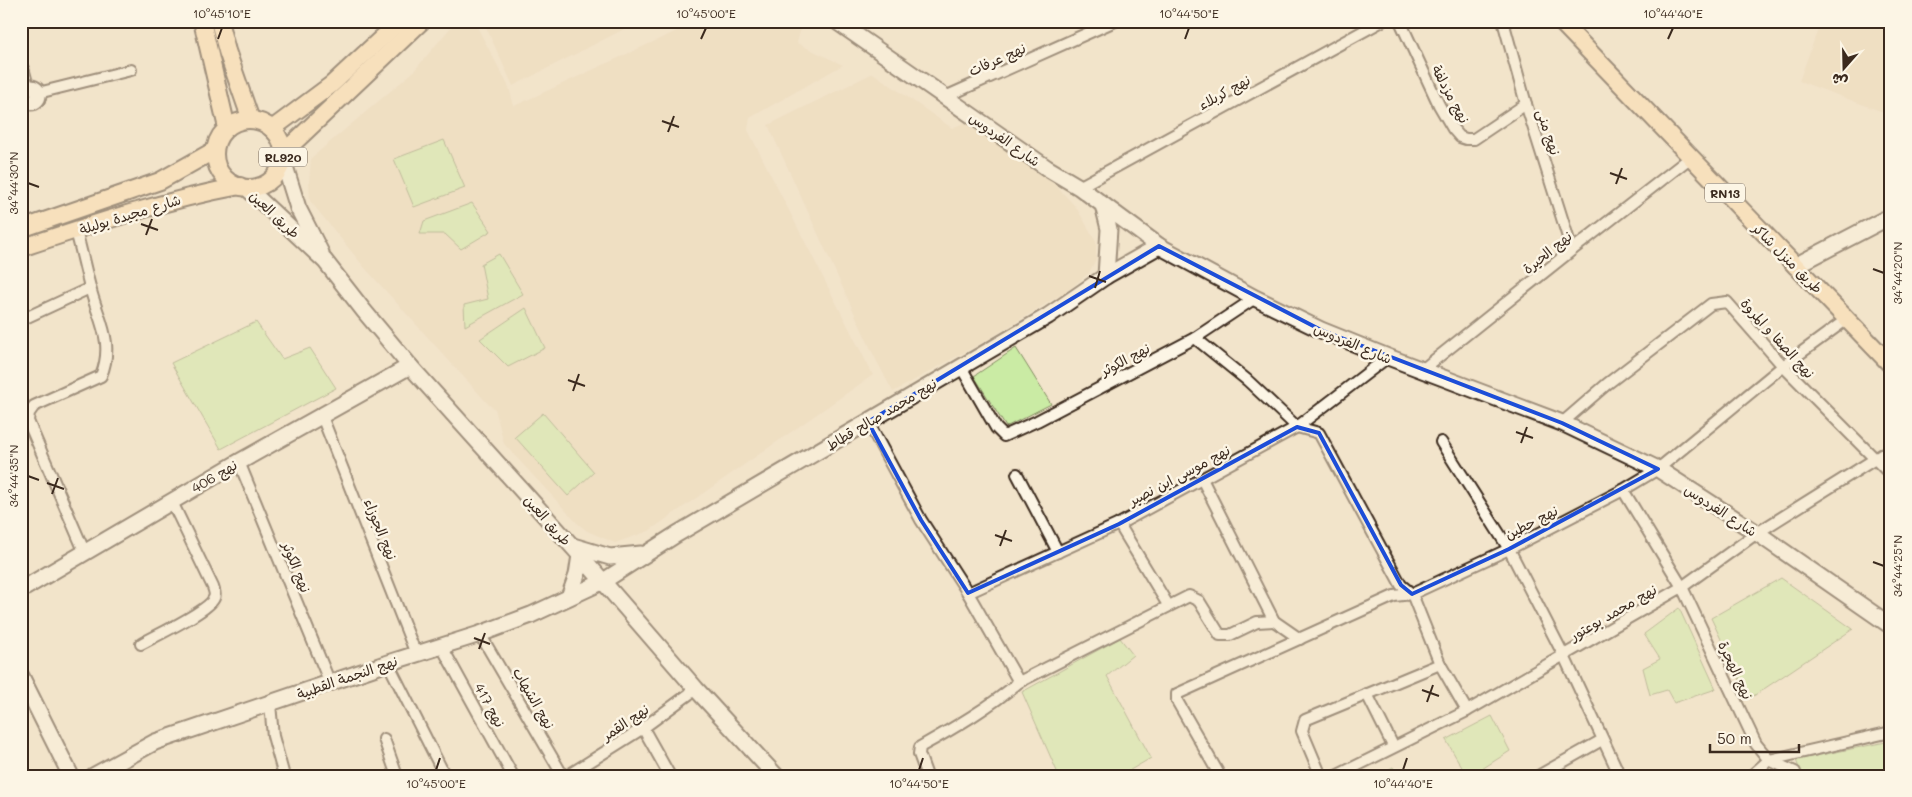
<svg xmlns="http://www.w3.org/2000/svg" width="1912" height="797" font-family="Mali,'Playpen Sans Arabic',sans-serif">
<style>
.built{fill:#ebd9b9}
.green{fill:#caeba4;stroke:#828a61}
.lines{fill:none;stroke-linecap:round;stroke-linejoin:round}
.street-casing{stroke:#3b2a1e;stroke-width:14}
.secondary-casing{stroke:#3b2a1e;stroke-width:19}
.primary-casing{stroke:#3b2a1e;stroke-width:20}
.street{stroke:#fcf5e5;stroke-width:10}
.secondary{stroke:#fcf5e5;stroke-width:15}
.primary{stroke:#fddcac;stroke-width:16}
.marked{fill:none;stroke:#1d4ed8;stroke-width:4;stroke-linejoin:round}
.ticks{fill:none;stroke:#3b2a1e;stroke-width:2}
.labels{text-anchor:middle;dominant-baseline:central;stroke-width:5;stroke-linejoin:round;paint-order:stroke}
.shield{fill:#fcf5e5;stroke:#75675a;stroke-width:1}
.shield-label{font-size:12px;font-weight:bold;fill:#3b2a1e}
.street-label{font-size:14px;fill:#3b2a1e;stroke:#fcf5e5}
.neatline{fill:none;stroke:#3b2a1e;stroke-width:2}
.ticks-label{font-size:12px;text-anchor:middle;fill:#3b2a1e}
</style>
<rect width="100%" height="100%" fill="#f2e4cb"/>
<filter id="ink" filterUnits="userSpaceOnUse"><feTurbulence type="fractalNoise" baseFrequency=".02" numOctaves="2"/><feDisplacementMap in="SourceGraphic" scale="10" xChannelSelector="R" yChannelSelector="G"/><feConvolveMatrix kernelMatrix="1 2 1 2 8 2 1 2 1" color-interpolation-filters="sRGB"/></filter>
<g filter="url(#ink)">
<g class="built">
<path d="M 456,21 L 474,21 L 509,87 L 514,106 L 694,23 L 695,21 L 803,21 L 797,43 L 843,65 L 750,118 L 748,130 L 873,375 L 649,531 L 615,543 L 587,531 L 577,523 L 504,444 L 495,409 L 489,405 L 364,267 L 310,201 L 309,182 L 311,158 L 413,72 Z"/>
<path d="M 483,21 L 640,21 L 513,86 Z"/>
<path d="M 1821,21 L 1891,21 L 1891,115 L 1799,81 Z"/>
<path d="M 873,73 L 952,128 L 966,122 L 1046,175 L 1076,207 L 1096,241 L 1096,259 L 1089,273 L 1067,291 L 990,338 L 893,392 L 874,356 L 768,125 Z"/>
</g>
<g class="green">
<path d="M 444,140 L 465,188 L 414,207 L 394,159 Z"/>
<path d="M 472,203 L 491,231 L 461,249 L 445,234 L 420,234 L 424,221 Z"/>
<path d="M 499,254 L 523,294 L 465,326 L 464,305 L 488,299 L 481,264 Z"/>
<path d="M 526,308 L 545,348 L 508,367 L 480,339 Z"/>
<path d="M 256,322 L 282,359 L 310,348 L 336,388 L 221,449 L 171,363 Z"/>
<path d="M 1016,348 L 1051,404 L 1006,427 L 974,376 Z"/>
<path d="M 543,413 L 594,472 L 568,496 L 515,437 Z"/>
<path d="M 1781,578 L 1853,629 L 1749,699 L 1711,618 Z"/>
<path d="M 1679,608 L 1716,689 L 1674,703 L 1667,690 L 1650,695 L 1643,668 L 1660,659 L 1644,634 Z"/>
<path d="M 1120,638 L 1133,655 L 1107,676 L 1151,758 L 1120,776 L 1059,776 L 1022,692 Z"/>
<path d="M 1492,716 L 1510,751 L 1471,776 L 1467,776 L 1446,740 Z"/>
<path d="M 1891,741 L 1891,776 L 1802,776 L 1796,760 Z"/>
<path d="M 1393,767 L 1398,776 L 1376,776 Z"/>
</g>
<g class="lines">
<g class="street-casing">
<g id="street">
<path d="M 1400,21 L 1439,105 L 1453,129 L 1460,137 L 1466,139 L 1474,139 L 1526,104"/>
<path d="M 1503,21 L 1526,104 L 1572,250"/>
<path d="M 38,93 L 131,70"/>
<path d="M 945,97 L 1115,21"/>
<path d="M 1079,187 L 1382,21"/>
<path d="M 76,231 C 81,249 85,268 90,287 C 98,320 115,341 101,376 L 34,406 L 29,413 L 28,421 L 85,553"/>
<path d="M 21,320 L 90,288"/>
<path d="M 1195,338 L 1247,380 L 1297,427 L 1319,433 L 1401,585 L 1412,594 L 1440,664 L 1467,711"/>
<path d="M 961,367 L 996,428 L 1004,436 L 1037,421 L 1195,338 L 1255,298"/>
<path d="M 1422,370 L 1572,250 L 1691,157"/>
<path d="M 321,414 L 416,654"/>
<path d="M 868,422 L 921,520 L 968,593 L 1019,682 C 990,707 954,728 920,747 L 919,754 L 927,776"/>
<path d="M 1562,423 L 1607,384 L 1711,304 L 1727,302 L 1783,366 L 1891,475"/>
<path d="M 1441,442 L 1509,549 L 1564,656 L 1620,776"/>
<path d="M 239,462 L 330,683"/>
<path d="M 1017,474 L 1058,552"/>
<path d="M 1202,479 L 1274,621 L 1300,639"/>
<path d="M 1623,490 L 1682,587 L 1756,744 L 1769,760 L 1795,772 L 1796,776"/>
<path d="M 1119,524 L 1168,605"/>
<path d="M 968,593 L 1119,524 L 1297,427 L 1388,357"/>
<path d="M 480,634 L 563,776"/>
<path d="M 141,644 C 155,636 209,611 214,598 C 216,594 214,591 213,587 L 172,502"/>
<path d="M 442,647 L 513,776"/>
<path d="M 388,663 L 445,776"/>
<path d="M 1019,682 L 1189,596 L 1199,601 L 1220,635 L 1230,635 L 1257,622 L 1274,621"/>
<path d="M 1367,694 L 1393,746"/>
<path d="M 270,704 L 273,736 L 284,776"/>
<path d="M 643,728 L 670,776"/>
<path d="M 384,739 L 397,776"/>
<path d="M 567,776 L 643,728 L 696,689"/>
<path d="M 1220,776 L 1177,701 L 1177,694 L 1394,596 L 1412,594 L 1509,549 L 1623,490 L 1658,469 L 1783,366 L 1847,319"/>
<path d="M 1321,776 L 1302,731 L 1305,720 L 1440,664"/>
<path d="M 1336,776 L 1467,711 L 1682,587 L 1757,533 L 1891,449"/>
<path d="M 1538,776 L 1602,740"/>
<path d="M 1751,776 L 1769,760 L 1891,732"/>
</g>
</g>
<g class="secondary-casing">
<g id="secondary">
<path d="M 836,21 L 1047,168 L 1079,187 L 1159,246 L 1255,298 L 1321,330 L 1388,357 L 1562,423 L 1658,469 L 1757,533 L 1891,626"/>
<path d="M 21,70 L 26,89"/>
<circle cx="31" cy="95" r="7"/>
<path d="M 283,160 L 298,208 L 321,253"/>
<path d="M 247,188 L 325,261 L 364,311 L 410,366 L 580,555 L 696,689 L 776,776"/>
<path d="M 1103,205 L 1109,229 L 1106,276"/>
<path d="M 1795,266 L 1891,216"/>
<path d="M 573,546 L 610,557 L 641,554"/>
<path d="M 21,590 L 239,462 L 410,366"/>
<path d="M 569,597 L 577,575 L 580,555"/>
<path d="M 21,676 L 71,776"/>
<path d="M 93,776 L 155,742 L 388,663 L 480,634 L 531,615 L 602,582 L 677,534 L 1048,316 L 1106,276 L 1159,246"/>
</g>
</g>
<g class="primary-casing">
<g id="primary">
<path d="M 202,21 L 227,128"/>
<path d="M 219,21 L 227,51 L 251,120"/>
<path d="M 1560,21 L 1891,365"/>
<circle cx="249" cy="154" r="34"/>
<path d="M 272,129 L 331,85 L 400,21"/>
<path d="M 283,153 L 422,21"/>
<path d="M 21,229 L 160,181 L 215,150"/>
<path d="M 21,248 C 93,224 165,200 240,186"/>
</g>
</g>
<use href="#street" class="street"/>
<use href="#secondary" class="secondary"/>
<use href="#primary" class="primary"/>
</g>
</g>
<path d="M0 0H1912V797H0ZM 1159,246 L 1321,330 L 1562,423 L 1658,469 L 1509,549 L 1412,594 L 1401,585 L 1319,433 L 1297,427 L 1119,524 L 968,593 L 921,520 L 868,422 Z" fill="#f2e4cb" fill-opacity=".55" fill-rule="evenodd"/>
<path class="marked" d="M 1159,246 L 1321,330 L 1562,423 L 1658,469 L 1509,549 L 1412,594 L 1401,585 L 1319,433 L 1297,427 L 1119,524 L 968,593 L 921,520 L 868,422 Z"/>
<path class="ticks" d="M 218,39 L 222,28M 701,39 L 706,28M 1185,39 L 1189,28M 1668,39 L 1673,28M 662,121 L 679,127M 668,132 L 674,116M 1610,173 L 1627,179M 28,183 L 39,187M 1616,184 L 1622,168M 141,224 L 158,230M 146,235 L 152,219M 1873,269 L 1884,273M 1089,276 L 1106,282M 1095,288 L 1100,271M 568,380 L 585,386M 573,391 L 579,374M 1516,432 L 1533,438M 1521,443 L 1527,427M 28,476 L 39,480M 47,483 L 64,489M 52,494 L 58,478M 995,535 L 1012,541M 1000,546 L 1006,530M 1873,562 L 1884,566M 474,638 L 490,644M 479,649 L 485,633M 1422,690 L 1439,696M 1427,702 L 1433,685M 436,770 L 440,758M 919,770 L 923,758M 1403,770 L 1407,758"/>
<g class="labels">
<g class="shield">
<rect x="259" y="147.5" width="48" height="19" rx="4"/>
<rect x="1705" y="183.5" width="40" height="19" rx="4"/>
</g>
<g class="shield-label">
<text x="283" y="157">RL920</text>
<text x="1725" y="193">RN13</text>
</g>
<g class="street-label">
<text transform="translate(997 59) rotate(-24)">نهج عرفات</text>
<text transform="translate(1224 92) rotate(-29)">نهج كربلاء</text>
<text transform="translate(1451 94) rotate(62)">نهج مزدلفة</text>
<text transform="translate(1549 132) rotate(72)">نهج منى</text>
<text transform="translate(1005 139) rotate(35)">شارع الفردوس</text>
<text transform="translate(130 214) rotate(-17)">شارع مجيدة بوليلة</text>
<text transform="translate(275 214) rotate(43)">طريق العين</text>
<text transform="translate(1547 252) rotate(-39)">نهج الحيرة</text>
<text transform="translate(1788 258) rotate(45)">طريق منزل شاكر</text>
<text transform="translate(1778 338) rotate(48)">نهج الصفا و المروة</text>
<text transform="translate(1353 343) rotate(23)">شارع الفردوس</text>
<text transform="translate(1125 359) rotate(-28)">نهج الكوثر</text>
<text transform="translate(881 414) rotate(-31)">نهج محمد صالح قطاط</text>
<text transform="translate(1179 475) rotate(-28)">نهج موسى ابن نصير</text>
<text transform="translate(214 476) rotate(-31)">نهج 406</text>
<text transform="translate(1721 510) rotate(33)">شارع الفردوس</text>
<text transform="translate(548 520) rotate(48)">طريق العين</text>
<text transform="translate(1531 522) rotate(-27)">نهج حطين</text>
<text transform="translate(381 529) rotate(68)">نهج الجوزاء</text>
<text transform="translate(297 567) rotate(68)">نهج الكوثر</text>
<text transform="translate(1613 612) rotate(-30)">نهج محمد بوعتور</text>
<text transform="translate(1736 670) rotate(65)">نهج الهجرة</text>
<text transform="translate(347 677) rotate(-19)">نهج النجمة القطبية</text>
<text transform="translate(534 698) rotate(60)">نهج الشهاب</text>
<text transform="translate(490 705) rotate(61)">نهج 417</text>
<text transform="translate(625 722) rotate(-34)">نهج القمر</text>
</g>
</g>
<rect width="1912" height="797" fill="none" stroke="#fcf5e5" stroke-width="55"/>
<g transform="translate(1844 68) rotate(200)" stroke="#fcf5e5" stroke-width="4" paint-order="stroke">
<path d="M0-4L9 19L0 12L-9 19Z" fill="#3b2a1e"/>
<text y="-8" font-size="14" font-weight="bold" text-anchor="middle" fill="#3b2a1e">ش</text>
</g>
<path d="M1710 744v8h89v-8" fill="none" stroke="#3b2a1e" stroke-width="2.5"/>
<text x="1717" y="744" font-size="15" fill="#3b2a1e" stroke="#fcf5e5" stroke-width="4" paint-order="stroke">50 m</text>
<rect x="28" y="28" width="1856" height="742" class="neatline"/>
<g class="ticks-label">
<text x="222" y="18">10°45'10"E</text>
<text x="706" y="18">10°45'00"E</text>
<text x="1189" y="18">10°44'50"E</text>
<text x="1673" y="18">10°44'40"E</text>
<text transform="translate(14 183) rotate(-90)" y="4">34°44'30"N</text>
<text transform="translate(1898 273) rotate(-90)" y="4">34°44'20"N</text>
<text transform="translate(14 476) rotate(-90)" y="4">34°44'35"N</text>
<text transform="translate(1898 566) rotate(-90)" y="4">34°44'25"N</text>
<text x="436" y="788">10°45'00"E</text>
<text x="919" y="788">10°44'50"E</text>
<text x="1403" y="788">10°44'40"E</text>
</g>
</svg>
